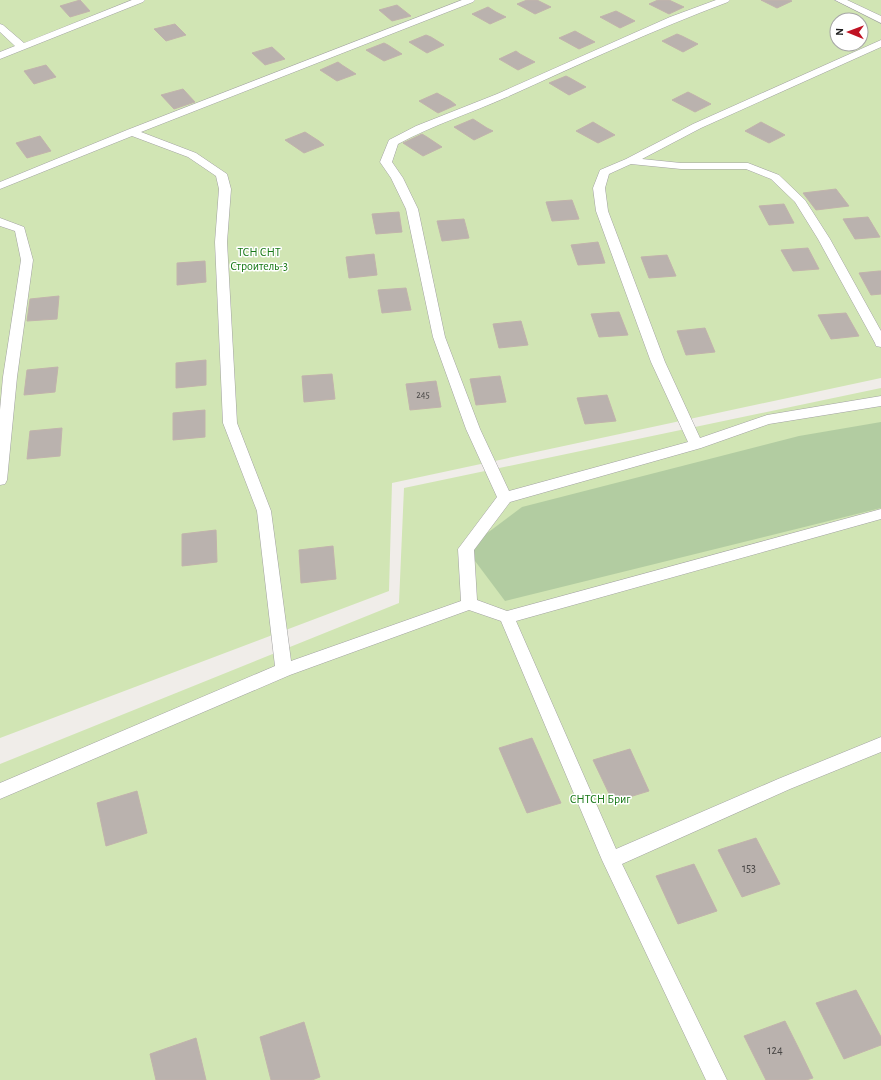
<svg xmlns="http://www.w3.org/2000/svg" width="881" height="1080" font-family="'Alegreya Sans',sans-serif">
<style>
.grass{fill:#d1e5b4;fill-rule:evenodd}
.forest{fill:#b2cca1}
.building{fill:#bab2ae;stroke:#c1b3ac}
.lines{fill:none;stroke-linecap:round;stroke-linejoin:round}
.lane-casing{stroke:#a2a2a2;stroke-width:1}
.lane{fill:#fff;fill-rule:evenodd}
.labels{text-anchor:middle;dominant-baseline:central;stroke-width:3;stroke-linejoin:round;paint-order:stroke}
.number-label{font-size:10px;fill:#474544}
.park-label{font-size:12px;fill:#177816;stroke:#fff}
.near-number-label{font-size:12px;fill:#474544}
</style>
<rect width="100%" height="100%" fill="#f0ede9"/>
<g class="grass">
<path d="M 0,0 L 834,0 L 881,22 L 881,378 L 392,483 L 389,591 L 0,738 ZM 837,20 L 861,20 L 861,44 L 837,44 Z"/>
<path d="M 847,0 L 881,0 L 881,16 Z"/>
<path d="M 881,388 L 881,1080 L 0,1080 L 0,764 L 399,603 L 404,488 Z"/>
</g>
<path class="forest" d="M 881,422 L 881,508 L 505,601 L 466,549 L 522,507 L 799,436 Z"/>
<g class="building">
<path d="M 80,0 L 90,11 L 70,17 L 60,6 Z"/>
<path d="M 537,0 L 551,7 L 535,14 L 517,4 L 527,0 Z"/>
<path d="M 669,0 L 684,7 L 669,14 L 649,4 L 658,0 Z"/>
<path d="M 761,0 L 789,0 L 792,1 L 777,8 Z"/>
<path d="M 397,5 L 411,16 L 392,21 L 379,10 Z"/>
<path d="M 488,7 L 496,12 L 506,17 L 490,24 L 472,14 Z"/>
<path d="M 616,11 L 620,13 L 635,21 L 620,28 L 600,17 Z"/>
<path d="M 175,24 L 186,35 L 166,41 L 154,29 Z"/>
<path d="M 575,31 L 584,36 L 595,42 L 579,49 L 559,38 Z"/>
<path d="M 677,34 L 682,36 L 698,44 L 683,52 L 662,41 Z"/>
<path d="M 426,35 L 431,37 L 444,45 L 427,53 L 409,42 Z"/>
<path d="M 384,43 L 388,45 L 402,54 L 384,61 L 366,50 Z"/>
<path d="M 272,47 L 285,59 L 265,65 L 252,53 Z"/>
<path d="M 516,51 L 520,54 L 535,62 L 518,70 L 499,59 Z"/>
<path d="M 338,62 L 342,65 L 356,74 L 337,81 L 320,70 Z"/>
<path d="M 46,65 L 56,77 L 34,84 L 24,71 Z"/>
<path d="M 566,76 L 570,78 L 586,87 L 569,95 L 549,83 Z"/>
<path d="M 183,89 L 195,102 L 174,109 L 161,95 Z"/>
<path d="M 688,92 L 694,95 L 711,104 L 695,112 L 672,100 Z"/>
<path d="M 437,93 L 451,101 L 456,105 L 438,113 L 419,101 Z"/>
<path d="M 473,119 L 487,128 L 493,131 L 474,140 L 454,127 Z"/>
<path d="M 593,122 L 598,125 L 615,135 L 598,143 L 576,131 Z"/>
<path d="M 761,122 L 778,131 L 785,135 L 769,143 L 745,131 Z"/>
<path d="M 305,132 L 319,141 L 324,145 L 304,153 L 285,140 Z"/>
<path d="M 422,134 L 427,137 L 442,147 L 423,156 L 403,143 Z"/>
<path d="M 40,136 L 51,151 L 27,158 L 16,143 Z"/>
<path d="M 836,189 L 849,206 L 816,210 L 803,193 Z"/>
<path d="M 572,200 L 579,219 L 552,221 L 546,202 Z"/>
<path d="M 784,204 L 794,223 L 769,225 L 759,206 Z"/>
<path d="M 399,212 L 402,232 L 376,234 L 372,214 Z"/>
<path d="M 868,217 L 880,237 L 855,239 L 843,219 Z"/>
<path d="M 464,219 L 469,238 L 442,241 L 437,221 Z"/>
<path d="M 598,242 L 605,263 L 578,265 L 571,245 Z"/>
<path d="M 808,248 L 819,269 L 793,271 L 781,250 Z"/>
<path d="M 374,254 L 377,275 L 349,278 L 346,257 Z"/>
<path d="M 667,255 L 676,276 L 649,278 L 641,257 Z"/>
<path d="M 205,261 L 206,282 L 177,285 L 177,263 Z"/>
<path d="M 879,271 L 881,271 L 881,294 L 871,295 L 859,273 Z"/>
<path d="M 406,288 L 411,310 L 382,313 L 378,290 Z"/>
<path d="M 59,296 L 57,319 L 27,321 L 30,299 Z"/>
<path d="M 619,312 L 628,335 L 599,337 L 591,314 Z"/>
<path d="M 846,313 L 859,336 L 831,339 L 818,315 Z"/>
<path d="M 521,321 L 528,345 L 499,348 L 493,324 Z"/>
<path d="M 705,328 L 715,352 L 686,355 L 677,331 Z"/>
<path d="M 206,360 L 206,385 L 176,388 L 176,363 Z"/>
<path d="M 58,367 L 55,392 L 24,395 L 27,370 Z"/>
<path d="M 332,374 L 335,399 L 304,402 L 302,376 Z"/>
<path d="M 500,376 L 506,402 L 476,405 L 470,379 Z"/>
<path d="M 436,381 L 441,407 L 410,410 L 406,384 Z"/>
<path d="M 607,395 L 616,421 L 585,424 L 577,398 Z"/>
<path d="M 205,410 L 205,437 L 173,440 L 173,413 Z"/>
<path d="M 62,428 L 60,456 L 27,459 L 30,431 Z"/>
<path d="M 216,530 L 217,562 L 182,566 L 182,534 Z"/>
<path d="M 333,546 L 336,579 L 301,583 L 299,550 Z"/>
<path d="M 532,738 L 561,803 L 527,813 L 499,748 Z"/>
<path d="M 630,749 L 649,791 L 613,802 L 593,760 Z"/>
<path d="M 137,791 L 147,833 L 106,846 L 97,803 Z"/>
<path d="M 756,838 L 780,884 L 742,897 L 718,850 Z"/>
<path d="M 694,864 L 717,911 L 678,924 L 656,876 Z"/>
<path d="M 856,990 L 881,1037 L 881,1045 L 844,1059 L 816,1003 Z"/>
<path d="M 785,1021 L 798,1047 L 813,1078 L 806,1080 L 766,1080 L 744,1036 Z"/>
<path d="M 304,1022 L 320,1077 L 312,1080 L 271,1080 L 260,1037 Z"/>
<path d="M 196,1038 L 206,1080 L 156,1080 L 150,1054 Z"/>
</g>
<g class="lines">
<g class="lane-casing">
<g id="lane">
<path d="M 132,0 L 145,0 L 143,2 L 0,59 L 0,52 L 15,46 L 0,32 L 0,24 L 3,25 L 24,43 Z"/>
<path d="M 462,0 L 475,0 L 473,2 L 141,132 L 196,153 L 227,174 L 231,189 L 227,242 L 237,423 L 271,511 L 291,661 L 461,601 L 458,549 L 497,497 L 466,429 L 433,337 L 406,209 L 391,178 L 380,162 L 389,140 L 416,126 L 497,94 L 670,17 L 716,0 L 730,0 L 728,2 C 653,30 580,64 507,97 C 471,113 433,125 398,144 L 392,162 L 403,178 L 418,209 L 445,337 L 480,429 L 509,491 L 688,442 L 651,362 L 596,211 L 593,188 L 600,170 L 626,159 L 693,124 L 881,40 L 881,47 L 701,128 L 642,159 L 681,163 L 748,163 L 779,175 L 805,200 L 830,239 L 881,331 L 881,347 L 876,346 L 875,343 L 818,239 L 795,202 L 771,179 L 746,169 L 681,169 L 631,164 L 609,174 L 605,188 L 608,211 L 665,362 L 700,438 L 767,415 L 881,396 L 881,406 L 769,424 L 701,448 L 510,502 L 474,550 L 477,600 L 507,611 L 881,509 L 881,519 L 516,621 L 616,849 L 778,779 L 881,737 L 881,752 L 790,789 L 622,864 L 727,1080 L 706,1080 L 602,860 L 501,621 L 469,610 L 290,675 L 0,799 L 0,783 L 275,666 L 257,511 L 223,423 L 215,242 L 219,189 L 216,176 L 188,157 L 132,136 L 0,189 L 0,182 L 127,130 Z"/>
<path d="M 835,0 L 847,0 L 881,16 L 881,23 Z"/>
<path d="M 0,218 L 24,227 L 33,260 L 17,377 L 7,480 L 5,484 L 0,485 L 0,410 L 3,377 L 21,260 L 15,231 L 0,226 Z"/>
</g>
</g>
<use href="#lane" class="lane"/>
</g>
<g class="labels">
<g class="number-label">
<text x="423" y="395">245</text>
</g>
<g class="park-label">
<text x="259" y="252">ТСН СНТ<tspan x="259" dy="14">Строитель-3</tspan></text>
<text x="600" y="799">СНТСН Бриг</text>
</g>
<g class="near-number-label">
<text x="749" y="868">153</text>
<text x="775" y="1050">124</text>
</g>
</g>
<g transform="translate(849 32) rotate(271)"><circle r="19" fill="#ffffff" stroke="#a6a6a6"/>
<path d="M0-3L7 15L0 10L-7 15Z" fill="#c01223"/>
<text y="-6" font-size="11" font-weight="bold" text-anchor="middle" fill="#212121">N</text>
</g>
</svg>
